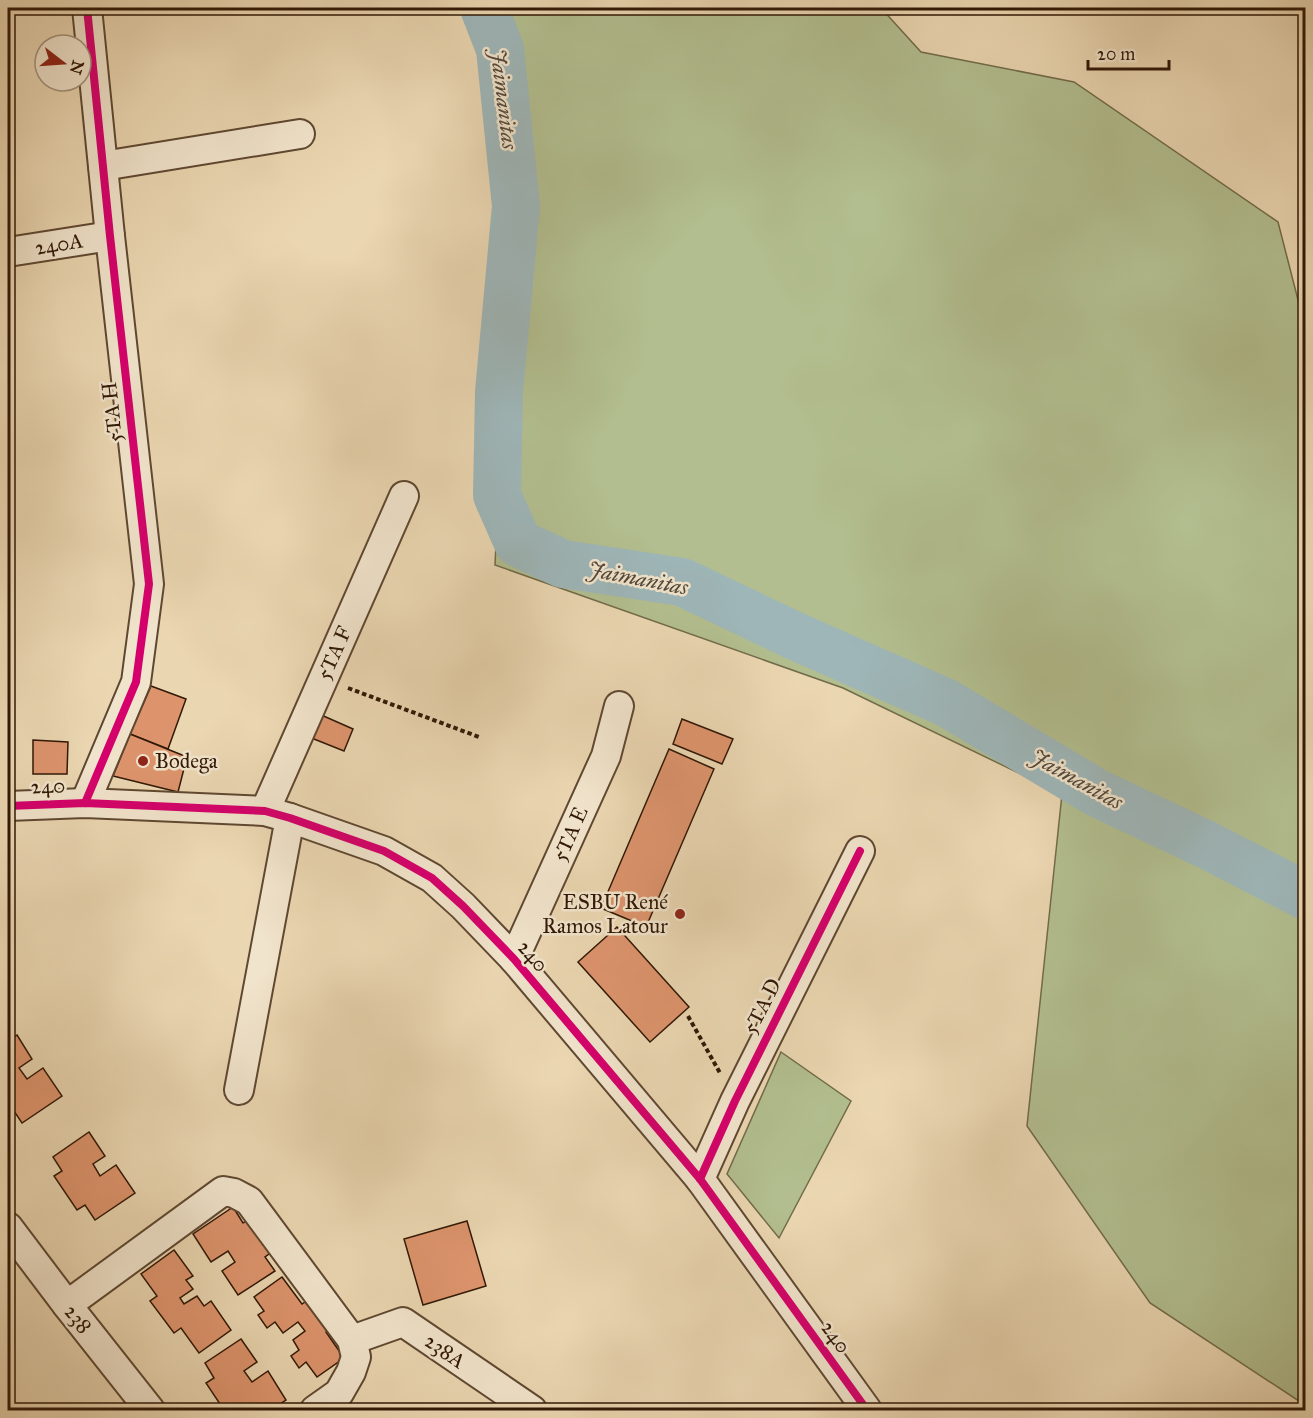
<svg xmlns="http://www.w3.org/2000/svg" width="1313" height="1418" font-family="'IM FELL Great Primer',serif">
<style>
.green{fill:#b2be8f;stroke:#726b4a;stroke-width:1.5}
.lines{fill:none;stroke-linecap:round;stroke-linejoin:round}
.river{stroke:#9eb6b8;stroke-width:48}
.building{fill:#dd946d;stroke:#311806;stroke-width:1.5}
.minor-casing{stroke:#5f4831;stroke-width:32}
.path{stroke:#311806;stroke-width:4;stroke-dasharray:4.5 3;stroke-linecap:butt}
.minor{stroke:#f1e4cc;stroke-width:28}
.cycleway-casing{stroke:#f1e4cc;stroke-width:11}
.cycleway{stroke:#d6006c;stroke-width:8}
.poi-dot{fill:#8f2418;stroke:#f1e4cc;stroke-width:2}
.labels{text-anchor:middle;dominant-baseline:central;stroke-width:5;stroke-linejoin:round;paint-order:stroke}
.street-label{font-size:21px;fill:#311806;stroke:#f1e4cc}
.poi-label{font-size:21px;fill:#311806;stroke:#f1e4cc;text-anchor:start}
.water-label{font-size:22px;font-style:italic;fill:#52473b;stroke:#f1e4cc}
</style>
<rect width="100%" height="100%" fill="#ead6b1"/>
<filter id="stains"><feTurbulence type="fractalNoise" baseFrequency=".00333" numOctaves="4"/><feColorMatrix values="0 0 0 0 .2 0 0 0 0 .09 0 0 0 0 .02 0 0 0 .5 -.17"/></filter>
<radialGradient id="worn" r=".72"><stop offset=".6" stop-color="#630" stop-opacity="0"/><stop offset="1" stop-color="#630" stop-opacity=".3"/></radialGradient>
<g class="green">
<path d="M 509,8 L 881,8 L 921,52 L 1074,82 L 1278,222 L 1306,331 L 1305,1405 L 1150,1303 L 1027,1126 L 1062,794 L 843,688 L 495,565 L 502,418 L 531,210 L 523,54 Z"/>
<path d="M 781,1052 L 851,1101 L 779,1238 L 727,1174 Z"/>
</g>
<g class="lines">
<path class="river" d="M 484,8 L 500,49 L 516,206 L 499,392 L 497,495 L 518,543 L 563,564 L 682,582 L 795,636 L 947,703 L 1097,793 L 1207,845 L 1306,896"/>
</g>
<g class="building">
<path d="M 151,686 L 186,699 L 168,749 L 130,734 Z"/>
<path d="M 319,714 L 353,729 L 344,751 L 309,737 Z"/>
<path d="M 682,719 L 733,739 L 722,764 L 673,744 Z"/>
<path d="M 130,734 L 187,757 L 178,792 L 113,776 Z"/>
<path d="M 33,740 L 68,742 L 67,774 L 33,774 Z"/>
<path d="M 669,749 L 714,769 L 646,927 L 601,908 Z"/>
<path d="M 617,927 L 689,1007 L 650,1042 L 578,962 Z"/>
<path d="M 17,1035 L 32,1059 L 19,1068 L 27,1079 L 43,1068 L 62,1096 L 22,1123 L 12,1108 L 8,1111 L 8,1041 Z"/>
<path d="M 89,1132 L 105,1156 L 93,1164 L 100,1176 L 116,1165 L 135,1193 L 95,1220 L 85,1205 L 77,1210 L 54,1176 L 62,1171 L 53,1157 Z"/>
<path d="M 233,1207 L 243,1223 L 252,1217 L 273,1251 L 265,1257 L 275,1271 L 238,1295 L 222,1271 L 235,1262 L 228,1251 L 211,1262 L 193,1234 Z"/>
<path d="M 467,1221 L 486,1286 L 423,1305 L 404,1239 Z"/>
<path d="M 174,1250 L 193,1276 L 186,1280 L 193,1289 L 180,1298 L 184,1304 L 197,1296 L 204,1306 L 211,1301 L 231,1330 L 199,1353 L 181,1328 L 174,1333 L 150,1301 L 157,1296 L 141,1274 Z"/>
<path d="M 282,1277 L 302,1304 L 311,1298 L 331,1327 L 326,1332 L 344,1358 L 317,1377 L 306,1362 L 299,1368 L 291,1356 L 299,1350 L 293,1340 L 305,1331 L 298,1322 L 283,1333 L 275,1322 L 267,1328 L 258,1315 L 264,1311 L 254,1297 Z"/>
<path d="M 241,1339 L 257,1362 L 244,1371 L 252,1382 L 268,1371 L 286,1400 L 271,1410 L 224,1410 L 206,1383 L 214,1378 L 205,1363 Z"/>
</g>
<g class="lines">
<g class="minor-casing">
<g id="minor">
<path d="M 103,166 L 300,134"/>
<path d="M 8,252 L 110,236"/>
<path d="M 85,803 L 136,682 L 149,584 L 110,236 L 87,8"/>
<path d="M 8,806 L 85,803 L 265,811 L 290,818 L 384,851 L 432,878 L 463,906 L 514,959 L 700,1179 L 867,1410"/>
<path d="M 265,811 L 404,496"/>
<path d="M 514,959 L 606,756 L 619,706"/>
<path d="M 239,1090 L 290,818"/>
<path d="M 700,1179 L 735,1101 L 860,851"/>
<path d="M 8,1227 L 67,1305 L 150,1410"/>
<path d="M 67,1305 L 223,1191 L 234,1193 L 249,1201 L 352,1340 L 356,1357 L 351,1372 L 339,1393 L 315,1410"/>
<path d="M 352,1340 L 403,1322 L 532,1410"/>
</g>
</g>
<g class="path">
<path d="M 348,688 L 479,737"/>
<path d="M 688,1016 L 720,1073"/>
</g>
<use href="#minor" class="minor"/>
<g class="cycleway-casing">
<g id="cycleway">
<path d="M 85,803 L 136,682 L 149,584 L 110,236 L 87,8"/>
<path d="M 8,806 L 85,803 L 265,811 L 290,818 L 384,851 L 432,878 L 463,906 L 514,959 L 700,1179 L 867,1410"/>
<path d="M 700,1179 L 735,1101 L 860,851"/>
</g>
</g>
<use href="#cycleway" class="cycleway"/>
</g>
<g class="poi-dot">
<circle cx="143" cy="761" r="6"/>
<circle cx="680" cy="914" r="6"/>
</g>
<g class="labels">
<g class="street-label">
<text transform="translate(59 244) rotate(-9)">240A</text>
<text transform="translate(112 412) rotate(-96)">5TA H</text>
<text transform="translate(334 653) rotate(-66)">5TA F</text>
<text transform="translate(48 786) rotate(-2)">240</text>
<text transform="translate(570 834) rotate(-66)">5TA E</text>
<text transform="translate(533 956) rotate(49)">240</text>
<text transform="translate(762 1006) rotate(-63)">5TA D</text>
<text transform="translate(78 1319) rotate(52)">238</text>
<text transform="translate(836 1337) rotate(54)">240</text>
<text transform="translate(445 1351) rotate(35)">238A</text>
</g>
<g class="poi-label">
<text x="155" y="761">Bodega</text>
<text x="668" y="902" text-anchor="end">ESBU René<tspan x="668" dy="24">Ramos Latour</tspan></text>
</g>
<g class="water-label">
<text transform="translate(504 99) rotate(83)">Jaimanitas</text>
<text transform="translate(638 578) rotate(11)">Jaimanitas</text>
<text transform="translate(1077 779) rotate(29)">Jaimanitas</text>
</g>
</g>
<rect width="1313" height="1418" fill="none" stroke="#ead6b1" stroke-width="30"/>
<rect x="9" y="9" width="1295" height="1400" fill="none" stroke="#311806" stroke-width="3"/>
<rect x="15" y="15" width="1283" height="1388" fill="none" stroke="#311806" stroke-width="1.5"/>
<g transform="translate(63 63) rotate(107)"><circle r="28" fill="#f1e4cc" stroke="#a4927d" stroke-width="1.5"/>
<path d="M0-4.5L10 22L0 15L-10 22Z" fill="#8f2418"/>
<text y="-9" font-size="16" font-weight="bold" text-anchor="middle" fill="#311806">N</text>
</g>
<path d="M1088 60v9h81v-9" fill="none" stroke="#311806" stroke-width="3"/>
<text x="1097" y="60" font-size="18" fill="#311806" stroke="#f1e4cc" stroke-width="4.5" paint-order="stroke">20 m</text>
<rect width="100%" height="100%" filter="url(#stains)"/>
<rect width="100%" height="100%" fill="url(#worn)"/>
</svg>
